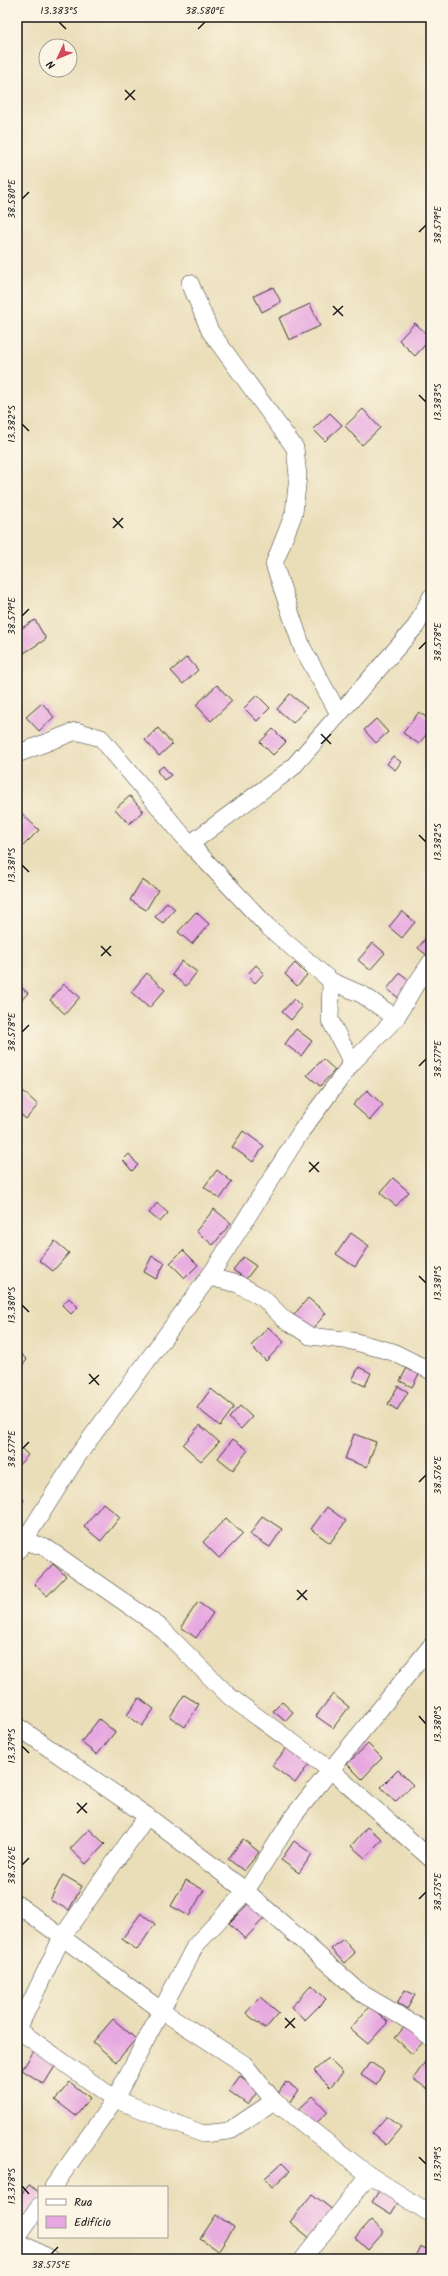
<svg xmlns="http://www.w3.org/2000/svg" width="448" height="2276" font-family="Kalam,sans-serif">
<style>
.building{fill:#e7a7e0}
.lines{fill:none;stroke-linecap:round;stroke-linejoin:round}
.street-casing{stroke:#3b3934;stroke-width:18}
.street{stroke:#fff;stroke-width:17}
.ticks{fill:none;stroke:#1c1c1c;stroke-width:1.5}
.neatline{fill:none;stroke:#1c1c1c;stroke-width:1.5}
.ticks-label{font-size:10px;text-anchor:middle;fill:#1c1c1c}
</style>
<rect width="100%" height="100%" fill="#fcf5e5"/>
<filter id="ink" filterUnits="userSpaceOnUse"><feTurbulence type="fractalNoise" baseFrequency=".025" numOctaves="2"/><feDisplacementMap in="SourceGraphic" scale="8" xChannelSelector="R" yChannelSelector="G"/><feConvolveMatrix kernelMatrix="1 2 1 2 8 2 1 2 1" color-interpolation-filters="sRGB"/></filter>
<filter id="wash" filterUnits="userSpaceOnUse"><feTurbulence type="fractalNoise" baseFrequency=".012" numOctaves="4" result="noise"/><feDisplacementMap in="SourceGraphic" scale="16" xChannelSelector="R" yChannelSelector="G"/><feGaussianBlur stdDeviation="0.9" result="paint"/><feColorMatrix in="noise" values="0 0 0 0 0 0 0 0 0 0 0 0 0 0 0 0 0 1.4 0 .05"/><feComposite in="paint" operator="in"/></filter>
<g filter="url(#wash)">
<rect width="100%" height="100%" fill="#eadeb9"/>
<g id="blocks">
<g class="building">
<path d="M 273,287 L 281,302 L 262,312 L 254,296 Z"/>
<path d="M 310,304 L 320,326 L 289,340 L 279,318 Z"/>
<path d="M 415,323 L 431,338 L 415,356 L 399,340 Z"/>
<path d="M 363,409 L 380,428 L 362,445 L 345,426 Z"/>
<path d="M 330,413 L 342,425 L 325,441 L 313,429 Z"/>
<path d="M 35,620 L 46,639 L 24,653 L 17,643 L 17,631 Z"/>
<path d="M 187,657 L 198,670 L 183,684 L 171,671 Z"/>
<path d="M 217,685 L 232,701 L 211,721 L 196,705 Z"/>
<path d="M 290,694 L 307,708 L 293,723 L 277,709 Z"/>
<path d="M 257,695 L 270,708 L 257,721 L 244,708 Z"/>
<path d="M 42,703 L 54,717 L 39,731 L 26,717 Z"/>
<path d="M 419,712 L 431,721 L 431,728 L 419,744 L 403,733 Z"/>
<path d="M 376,719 L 388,732 L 376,743 L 364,730 Z"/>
<path d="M 158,728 L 172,744 L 159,756 L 145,740 Z"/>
<path d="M 273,729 L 286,742 L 273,755 L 260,742 Z"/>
<path d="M 393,756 L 401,762 L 395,770 L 387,764 Z"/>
<path d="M 163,766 L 171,775 L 164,780 L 157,771 Z"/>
<path d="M 130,796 L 143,811 L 129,824 L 115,809 Z"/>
<path d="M 20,812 L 39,830 L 22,847 L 17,843 L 17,816 Z"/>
<path d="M 142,880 L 158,890 L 146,910 L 130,900 Z"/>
<path d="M 167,902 L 175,909 L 163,923 L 155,917 Z"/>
<path d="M 402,911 L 415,922 L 402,938 L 389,927 Z"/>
<path d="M 196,912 L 209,924 L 192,944 L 178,932 Z"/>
<path d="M 431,931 L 431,954 L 429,957 L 418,948 Z"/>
<path d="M 373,943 L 385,953 L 370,970 L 358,960 Z"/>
<path d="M 182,961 L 197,972 L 186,986 L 172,975 Z"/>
<path d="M 295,963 L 307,975 L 297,986 L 285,974 Z"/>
<path d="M 256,965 L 264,973 L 255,983 L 247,975 Z"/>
<path d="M 147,973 L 165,990 L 149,1008 L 131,992 Z"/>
<path d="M 400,973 L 412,982 L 400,999 L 387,989 Z"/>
<path d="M 17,984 L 28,993 L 17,1005 Z"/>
<path d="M 64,984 L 80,997 L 65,1014 L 50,1000 Z"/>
<path d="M 294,999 L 302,1007 L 291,1020 L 282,1012 Z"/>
<path d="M 296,1029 L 312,1041 L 301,1056 L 285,1044 Z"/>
<path d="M 323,1059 L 335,1070 L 320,1086 L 307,1075 Z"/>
<path d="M 367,1090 L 383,1105 L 370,1120 L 353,1105 Z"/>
<path d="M 23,1091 L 38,1105 L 26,1119 L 17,1111 L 17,1097 Z"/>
<path d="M 243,1131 L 264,1146 L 253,1162 L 232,1147 Z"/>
<path d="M 129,1154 L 138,1165 L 132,1171 L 123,1160 Z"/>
<path d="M 217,1170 L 232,1182 L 220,1199 L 204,1187 Z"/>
<path d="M 393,1178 L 409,1192 L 396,1206 L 380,1193 Z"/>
<path d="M 157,1203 L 168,1213 L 160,1222 L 149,1213 Z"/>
<path d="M 214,1209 L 231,1223 L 213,1245 L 196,1231 Z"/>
<path d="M 351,1233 L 369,1246 L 355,1267 L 336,1254 Z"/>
<path d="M 55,1241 L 69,1253 L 53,1271 L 39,1260 Z"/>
<path d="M 183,1250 L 198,1265 L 185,1278 L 170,1263 Z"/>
<path d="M 152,1256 L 165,1263 L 156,1279 L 144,1272 Z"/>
<path d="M 243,1257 L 256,1266 L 246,1279 L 233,1270 Z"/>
<path d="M 69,1298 L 78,1307 L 71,1314 L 62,1305 Z"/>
<path d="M 308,1298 L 326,1313 L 311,1331 L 293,1316 Z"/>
<path d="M 268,1327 L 284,1342 L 266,1361 L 251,1346 Z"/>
<path d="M 17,1350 L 27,1360 L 17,1371 Z"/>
<path d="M 359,1367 L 371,1373 L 365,1386 L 352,1380 Z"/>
<path d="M 407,1368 L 419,1374 L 412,1387 L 400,1381 Z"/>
<path d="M 398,1386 L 408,1392 L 397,1410 L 388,1404 Z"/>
<path d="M 211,1389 L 234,1407 L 220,1426 L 197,1408 Z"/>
<path d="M 240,1406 L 252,1417 L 241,1429 L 229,1418 Z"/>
<path d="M 200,1425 L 219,1442 L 201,1461 L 183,1445 Z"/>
<path d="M 354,1434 L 376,1442 L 367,1467 L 345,1459 Z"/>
<path d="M 233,1439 L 248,1450 L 233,1470 L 218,1458 Z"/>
<path d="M 17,1444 L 28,1455 L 17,1467 Z"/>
<path d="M 17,1494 L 24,1500 L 17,1508 Z"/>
<path d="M 103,1503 L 120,1517 L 101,1541 L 84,1527 Z"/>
<path d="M 327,1507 L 346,1521 L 330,1543 L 311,1529 Z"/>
<path d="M 262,1516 L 282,1529 L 270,1547 L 250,1535 Z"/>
<path d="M 226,1518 L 243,1534 L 219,1558 L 203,1542 Z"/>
<path d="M 53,1564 L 66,1576 L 47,1596 L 34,1584 Z"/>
<path d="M 198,1602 L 213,1613 L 196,1638 L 181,1627 Z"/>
<path d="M 333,1694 L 349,1707 L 333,1728 L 316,1716 Z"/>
<path d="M 184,1695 L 199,1704 L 185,1727 L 170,1717 Z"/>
<path d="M 139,1698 L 154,1709 L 142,1726 L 127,1715 Z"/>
<path d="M 282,1702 L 293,1712 L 285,1721 L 273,1711 Z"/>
<path d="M 99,1719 L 115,1732 L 97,1755 L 81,1742 Z"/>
<path d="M 290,1744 L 312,1760 L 295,1783 L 272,1766 Z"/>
<path d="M 368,1744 L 382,1758 L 362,1779 L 347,1764 Z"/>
<path d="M 398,1770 L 413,1785 L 395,1802 L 381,1787 Z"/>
<path d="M 367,1827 L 382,1839 L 365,1858 L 351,1846 Z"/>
<path d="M 89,1829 L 105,1844 L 86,1864 L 70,1849 Z"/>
<path d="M 243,1839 L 259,1852 L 244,1871 L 228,1859 Z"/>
<path d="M 294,1841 L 312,1854 L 299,1873 L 281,1860 Z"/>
<path d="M 63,1875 L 82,1886 L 69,1910 L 50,1900 Z"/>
<path d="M 186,1880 L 204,1890 L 189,1916 L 171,1906 Z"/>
<path d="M 251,1901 L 266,1916 L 245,1939 L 229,1923 Z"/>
<path d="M 141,1913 L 155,1924 L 137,1950 L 122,1939 Z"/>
<path d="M 343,1939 L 355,1953 L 344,1963 L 331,1949 Z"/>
<path d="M 312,1985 L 326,1999 L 305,2020 L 291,2007 Z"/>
<path d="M 405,1990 L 415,1995 L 407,2009 L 397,2003 Z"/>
<path d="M 260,1997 L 279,2013 L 265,2029 L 246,2013 Z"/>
<path d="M 370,2006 L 388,2022 L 368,2044 L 350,2029 Z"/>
<path d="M 113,2019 L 136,2039 L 116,2062 L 93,2042 Z"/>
<path d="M 407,2024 L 425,2040 L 412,2054 L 395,2038 Z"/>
<path d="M 35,2049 L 57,2063 L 44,2084 L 22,2070 Z"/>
<path d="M 430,2055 L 431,2055 L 431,2091 L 413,2079 Z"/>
<path d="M 328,2058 L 343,2073 L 330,2087 L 314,2071 Z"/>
<path d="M 370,2062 L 384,2071 L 376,2085 L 361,2075 Z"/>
<path d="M 240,2076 L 259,2089 L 248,2105 L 229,2091 Z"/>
<path d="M 70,2082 L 90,2098 L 76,2116 L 55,2100 Z"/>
<path d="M 286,2082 L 298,2090 L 289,2103 L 277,2095 Z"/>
<path d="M 313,2096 L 328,2112 L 312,2127 L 297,2111 Z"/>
<path d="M 387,2116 L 401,2127 L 386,2145 L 372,2133 Z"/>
<path d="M 282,2163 L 290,2171 L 272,2187 L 265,2178 Z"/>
<path d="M 29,2185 L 39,2193 L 39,2198 L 23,2218 L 17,2213 L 17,2199 Z"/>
<path d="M 382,2186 L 401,2198 L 391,2214 L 372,2202 Z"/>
<path d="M 312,2194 L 333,2210 L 311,2239 L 290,2222 Z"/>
<path d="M 216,2215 L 234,2227 L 218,2251 L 200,2239 Z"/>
<path d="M 371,2220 L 384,2232 L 368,2250 L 355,2238 Z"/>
<path d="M 420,2246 L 431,2251 L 431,2259 L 414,2259 Z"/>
</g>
</g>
</g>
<g filter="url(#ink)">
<use href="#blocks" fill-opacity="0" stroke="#3b3934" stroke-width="1"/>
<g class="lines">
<g class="street-casing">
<g id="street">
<path d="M 190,283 L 210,331 L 295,448 L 298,476 L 294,513 L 274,564 L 302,647 L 339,714"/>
<path d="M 17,754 L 76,731 L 101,738 L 190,844 L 267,926 L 331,981 L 363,995 L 396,1018"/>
<path d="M 190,844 L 292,768 L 416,626 L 431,597"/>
<path d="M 331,981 L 330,1020 L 352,1063 L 396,1018 L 416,984 L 431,962"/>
<path d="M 209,1277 L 238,1284 L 263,1298 L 284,1319 L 310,1336 L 352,1341 L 393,1352 L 431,1371"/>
<path d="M 17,1539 L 45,1547 L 160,1627 L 230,1697 L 332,1771 L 431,1859"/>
<path d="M 17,1552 L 79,1454 L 213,1271 L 302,1130 L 352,1063"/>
<path d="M 17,1726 L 147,1816 L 246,1891 L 361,1993 L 416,2025 L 431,2038"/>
<path d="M 17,1904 L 162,2011 L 244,2064 L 274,2101 L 369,2175 L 431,2214"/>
<path d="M 17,2029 L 115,2099 L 203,2134 L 229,2131 L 274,2101"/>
<path d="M 17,2031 L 62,1937 L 147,1816"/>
<path d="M 53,2187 L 115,2099 L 195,1946 L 246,1891 L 295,1814 L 431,1646"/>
<path d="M 17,2237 L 39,2206"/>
<path d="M 17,2241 L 50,2259"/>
<path d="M 303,2259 L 369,2175"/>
</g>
</g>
<use href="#street" class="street"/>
</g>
</g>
<path class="ticks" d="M 59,22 L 66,29M 198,29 L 205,22M 125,90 L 135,100M 125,100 L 135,90M 22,199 L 29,192M 419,232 L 426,225M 333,306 L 343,316M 333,315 L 343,306M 419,395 L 426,402M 22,424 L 29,431M 113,518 L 123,528M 113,528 L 123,518M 22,616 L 29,609M 419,649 L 426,642M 321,734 L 331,744M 321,744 L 331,734M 419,835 L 426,842M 22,865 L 29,872M 101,946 L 111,956M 101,956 L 111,946M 22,1032 L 29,1025M 419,1066 L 426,1059M 309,1162 L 319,1172M 309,1172 L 319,1162M 419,1276 L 426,1283M 22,1305 L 29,1312M 89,1374 L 99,1385M 89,1384 L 99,1375M 22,1449 L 29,1442M 419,1482 L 426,1475M 297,1590 L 307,1600M 297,1600 L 307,1590M 419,1716 L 426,1724M 22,1746 L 29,1753M 77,1803 L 87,1813M 77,1813 L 87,1803M 22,1865 L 29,1858M 419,1899 L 426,1892M 285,2018 L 295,2028M 285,2028 L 295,2018M 419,2157 L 426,2164M 22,2186 L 29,2194M 51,2254 L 58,2247"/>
<rect width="448" height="2276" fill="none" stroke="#fcf5e5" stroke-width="44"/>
<rect x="38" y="2186" width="130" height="52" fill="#fcf5e5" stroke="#a29e95"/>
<rect x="46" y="2199" width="20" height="6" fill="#ffffff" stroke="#a29e95"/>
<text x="74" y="2206" font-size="12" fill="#1c1c1c">Rua</text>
<rect x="46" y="2216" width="20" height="12" fill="#e7a7e0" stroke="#a29e95"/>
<text x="74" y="2226" font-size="12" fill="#1c1c1c">Edifício</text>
<g transform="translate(58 58) rotate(226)"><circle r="19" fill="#fcf5e5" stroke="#a29e95"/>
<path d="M0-3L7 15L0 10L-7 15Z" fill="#d1495b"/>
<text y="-6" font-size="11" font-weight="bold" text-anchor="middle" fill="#1c1c1c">N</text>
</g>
<rect x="22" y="22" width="404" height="2232" class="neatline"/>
<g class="ticks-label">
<text x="59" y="14">13.383°S</text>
<text x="205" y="14">38.580°E</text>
<text transform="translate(11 199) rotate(-90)" y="4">38.580°E</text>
<text transform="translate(437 225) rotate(-90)" y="4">38.579°E</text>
<text transform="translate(437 402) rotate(-90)" y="4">13.383°S</text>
<text transform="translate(11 424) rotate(-90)" y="4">13.382°S</text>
<text transform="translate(11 616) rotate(-90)" y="4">38.579°E</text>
<text transform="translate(437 642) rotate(-90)" y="4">38.578°E</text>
<text transform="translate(437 842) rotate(-90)" y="4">13.382°S</text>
<text transform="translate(11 865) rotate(-90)" y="4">13.381°S</text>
<text transform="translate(11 1032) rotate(-90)" y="4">38.578°E</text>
<text transform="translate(437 1059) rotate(-90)" y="4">38.577°E</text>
<text transform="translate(437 1283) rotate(-90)" y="4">13.381°S</text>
<text transform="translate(11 1305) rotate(-90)" y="4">13.380°S</text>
<text transform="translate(11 1449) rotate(-90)" y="4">38.577°E</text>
<text transform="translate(437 1475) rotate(-90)" y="4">38.576°E</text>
<text transform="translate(437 1724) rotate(-90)" y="4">13.380°S</text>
<text transform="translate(11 1746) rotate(-90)" y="4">13.379°S</text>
<text transform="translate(11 1865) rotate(-90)" y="4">38.576°E</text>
<text transform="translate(437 1892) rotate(-90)" y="4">38.575°E</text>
<text transform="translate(437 2164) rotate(-90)" y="4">13.379°S</text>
<text transform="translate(11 2186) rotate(-90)" y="4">13.378°S</text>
<text x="51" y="2268">38.575°E</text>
</g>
</svg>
